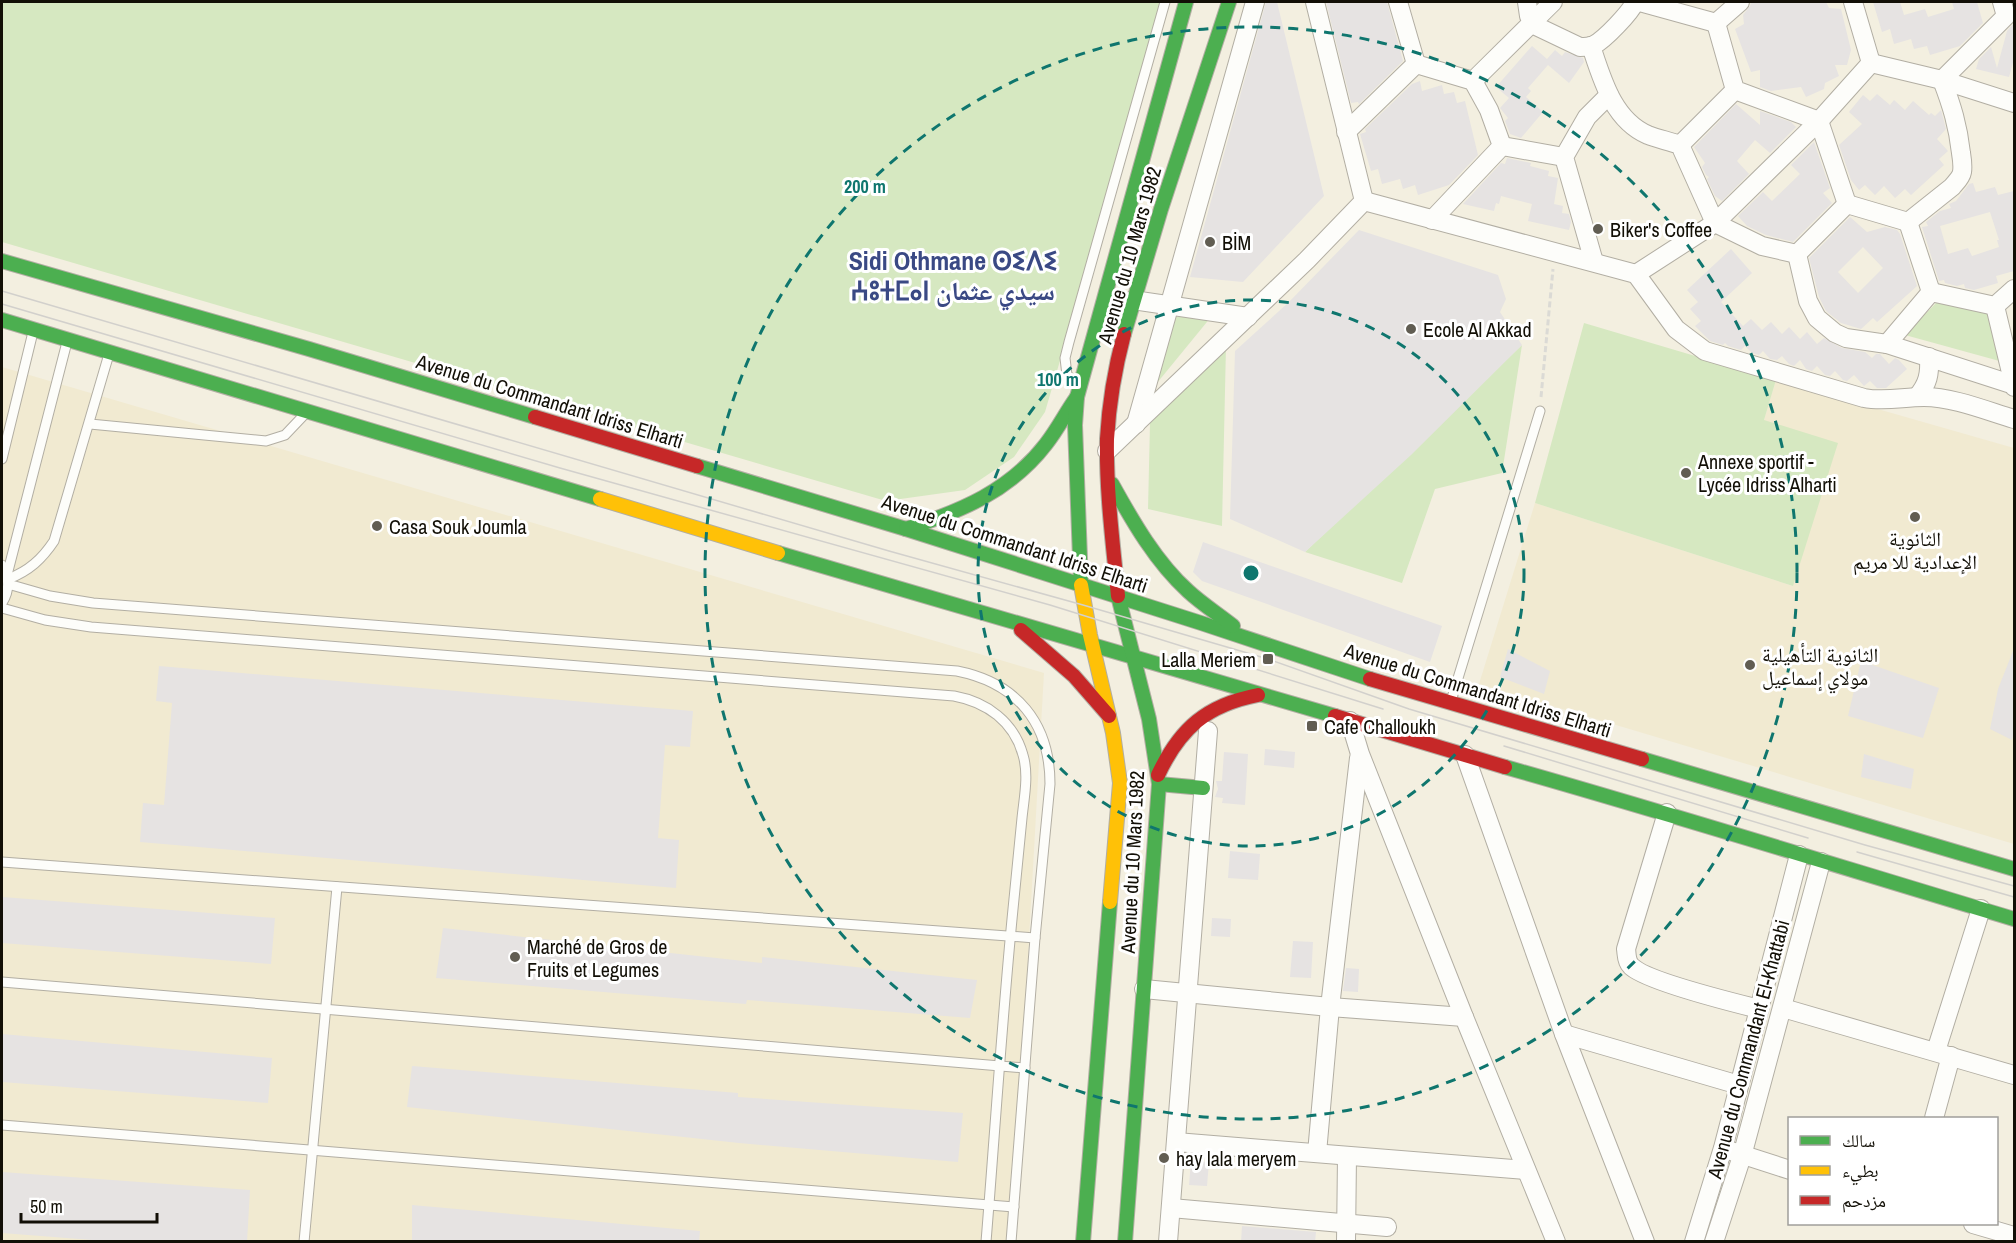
<svg xmlns="http://www.w3.org/2000/svg" width="2016" height="1243" font-family="'Archivo Narrow','Noto Naskh Arabic','Noto Sans Tifinagh',sans-serif">
<style>
.built{fill:#f1ead1}
.green{fill:#d6e8c1}
.building{fill:#e6e3e2;fill-rule:evenodd}
.lines{fill:none;stroke-linecap:round;stroke-linejoin:round}
.lane-casing{stroke:#b2aea3;stroke-width:11}
.street-casing{stroke:#b2aea3;stroke-width:20}
.fast-casing{stroke:#b2aea3;stroke-width:16}
.slow-casing{stroke:#b2aea3;stroke-width:16}
.jam-casing{stroke:#b2aea3;stroke-width:16}
.path{stroke:#dbdad5;stroke-width:3;stroke-dasharray:6 3;stroke-linecap:butt}
.lane{stroke:#fdfdfa;stroke-width:9}
.street{stroke:#fdfdfa;stroke-width:18}
.fast{stroke:#4caf50;stroke-width:14}
.slow{stroke:#ffc107;stroke-width:14}
.jam{stroke:#c62828;stroke-width:14}
.tram{stroke:#d2d0cc;stroke-width:1.5}
.ring{fill:none;stroke:#0f766e;stroke-width:3;stroke-dasharray:10 8}
.poi-dot{fill:#615d52;stroke:#fff;stroke-width:2}
.labels{text-anchor:middle;dominant-baseline:central;stroke-width:6;stroke-linejoin:round;paint-order:stroke}
.poi-label{font-size:20px;fill:#120f06;stroke:#fff;text-anchor:start}
.street-label{font-size:20px;fill:#120f06;stroke:#fff}
.district-label{font-size:26px;font-weight:bold;fill:#3a4984;stroke:#fff}
.centre{fill:#0f766e;stroke:#fff;stroke-width:3}
.ring-label{font-size:18px;text-anchor:middle;font-weight:bold;fill:#0f766e;stroke:#fff;stroke-width:6;stroke-linejoin:round;paint-order:stroke}
</style>
<rect width="100%" height="100%" fill="#f3efe0"/>
<g class="built">
<path d="M 2,367 L 1044,673 L 1012,1241 L 2,1241 Z"/>
<path d="M 1776,380 L 2014,448 L 2014,844 L 1479,684 L 1535,503 L 1793,586 L 1764,420 Z"/>
</g>
<g class="green">
<path d="M 2,2 L 1165,2 L 1045,412 L 1014,457 L 965,490 L 886,501 L 2,242 Z"/>
<path d="M 1940,299 L 1994,313 L 2003,362 L 1905,335 Z"/>
<path d="M 1170,317 L 1211,317 L 1148,394 Z"/>
<path d="M 1584,323 L 1776,380 L 1764,420 L 1838,443 L 1793,586 L 1535,503 Z"/>
<path d="M 1522,345 L 1502,473 L 1435,489 L 1402,583 L 1305,552 Z"/>
<path d="M 1226,346 L 1222,526 L 1148,509 L 1150,423 Z"/>
</g>
<g class="building">
<path d="M 1266,2 L 1277,2 L 1324,196 L 1243,282 L 1190,277 Z"/>
<path d="M 1326,2 L 1387,2 L 1403,61 L 1359,104 L 1358,102 L 1351,103 Z"/>
<path d="M 1751,2 L 1826,2 L 1829,8 L 1841,9 L 1851,50 L 1847,65 L 1835,65 L 1839,76 L 1825,83 L 1824,89 L 1806,97 L 1801,87 L 1771,91 L 1760,87 L 1760,70 L 1751,72 L 1735,29 L 1744,24 L 1743,15 L 1750,6 Z"/>
<path d="M 1873,2 L 1900,2 L 1904,15 L 1925,9 L 1928,17 L 1954,9 L 1952,2 L 1977,2 L 1983,23 L 1960,46 L 1930,55 L 1927,46 L 1914,49 L 1911,39 L 1894,44 L 1890,29 L 1882,32 Z"/>
<path d="M 2014,23 L 2014,59 L 2009,77 L 1976,69 L 1979,59 L 1991,47 L 1997,68 L 2007,31 Z"/>
<path d="M 1532,46 L 1547,59 L 1555,50 L 1562,56 L 1565,52 L 1583,58 L 1584,62 L 1569,83 L 1548,65 L 1528,88 L 1531,91 L 1526,97 L 1543,112 L 1521,138 L 1510,134 L 1505,121 L 1508,118 L 1500,108 L 1509,98 L 1496,87 Z"/>
<path d="M 1420,81 L 1422,91 L 1442,85 L 1444,94 L 1454,92 L 1457,103 L 1465,101 L 1478,155 L 1449,185 L 1418,195 L 1415,185 L 1403,189 L 1400,179 L 1382,184 L 1378,169 L 1371,171 L 1360,134 L 1366,132 L 1365,129 L 1412,84 Z"/>
<path d="M 1877,94 L 1890,105 L 1894,100 L 1905,110 L 1913,101 L 1929,115 L 1931,113 L 1935,116 L 1941,110 L 1946,129 L 1937,139 L 1948,151 L 1939,159 L 1944,165 L 1911,195 L 1905,189 L 1895,198 L 1884,186 L 1875,195 L 1865,185 L 1859,190 L 1851,180 L 1839,145 L 1862,124 L 1849,112 L 1863,95 L 1870,101 Z"/>
<path d="M 1736,104 L 1760,125 L 1760,111 L 1791,122 L 1796,127 L 1770,153 L 1755,140 L 1737,161 L 1749,174 L 1722,201 L 1715,196 L 1707,179 L 1709,177 L 1706,175 L 1702,167 L 1705,163 L 1694,147 Z"/>
<path d="M 1814,142 L 1830,188 L 1823,193 L 1832,203 L 1793,242 L 1766,235 L 1747,226 L 1738,216 L 1763,192 L 1772,201 L 1800,174 L 1791,165 Z"/>
<path d="M 1507,158 L 1531,163 L 1530,166 L 1549,171 L 1548,176 L 1558,178 L 1554,204 L 1563,206 L 1562,213 L 1569,214 L 1571,222 L 1569,230 L 1528,221 L 1532,204 L 1501,196 L 1499,204 L 1496,203 L 1494,211 L 1463,204 L 1501,163 L 1505,164 Z"/>
<path d="M 1973,183 L 1976,192 L 1995,187 L 1998,195 L 2014,191 L 2014,271 L 1996,276 L 1998,283 L 1974,290 L 1965,288 L 1964,284 L 1957,286 L 1945,283 L 1944,280 L 1939,281 L 1922,227 L 1928,226 L 1926,222 L 1940,211 L 1951,208 L 1949,204 L 1956,201 L 1969,184 ZM 1990,212 L 1999,240 L 1997,240 L 1999,247 L 1972,256 L 1968,248 L 1948,254 L 1940,226 Z"/>
<path d="M 1850,217 L 1867,232 L 1885,227 L 1897,230 L 1900,234 L 1917,286 L 1877,322 L 1873,318 L 1861,329 L 1841,323 L 1826,311 L 1819,297 L 1809,258 ZM 1863,247 L 1883,268 L 1858,293 L 1838,272 Z"/>
<path d="M 1359,230 L 1498,275 L 1506,299 L 1500,312 L 1522,345 L 1411,455 L 1305,552 L 1230,519 L 1235,351 L 1289,302 Z"/>
<path d="M 1731,249 L 1752,273 L 1721,302 L 1743,326 L 1751,319 L 1762,330 L 1771,322 L 1782,334 L 1789,327 L 1800,339 L 1807,332 L 1817,344 L 1824,338 L 1842,348 L 1865,352 L 1872,358 L 1876,354 L 1880,354 L 1889,364 L 1895,358 L 1899,360 L 1907,369 L 1886,388 L 1877,388 L 1870,381 L 1864,386 L 1854,375 L 1847,381 L 1843,380 L 1835,371 L 1830,376 L 1825,375 L 1817,366 L 1812,371 L 1806,369 L 1800,360 L 1794,366 L 1789,364 L 1782,356 L 1777,360 L 1770,359 L 1763,351 L 1759,355 L 1752,353 L 1745,346 L 1741,350 L 1728,346 L 1725,343 L 1723,345 L 1710,341 L 1695,326 L 1701,321 L 1690,309 L 1698,302 L 1687,290 Z"/>
<path d="M 1203,542 L 1442,626 L 1430,662 L 1202,581 L 1193,572 Z"/>
<path d="M 1508,649 L 1550,671 L 1544,694 L 1500,677 Z"/>
<path d="M 2013,651 L 2014,731 L 2012,740 L 1990,729 L 1998,689 Z"/>
<path d="M 1861,661 L 1939,688 L 1923,738 L 1848,716 Z"/>
<path d="M 159,666 L 693,711 L 690,747 L 665,745 L 658,838 L 679,840 L 676,888 L 140,842 L 143,803 L 164,805 L 172,703 L 156,701 Z"/>
<path d="M 1265,749 L 1295,752 L 1294,768 L 1264,765 Z"/>
<path d="M 1224,752 L 1248,754 L 1245,805 L 1222,803 L 1223,798 L 1215,797 L 1218,789 L 1216,781 L 1222,781 Z"/>
<path d="M 1864,754 L 1914,769 L 1911,789 L 1861,777 Z"/>
<path d="M 1230,851 L 1260,854 L 1258,880 L 1228,878 Z"/>
<path d="M 2,897 L 275,918 L 271,964 L 2,943 Z"/>
<path d="M 1212,918 L 1231,919 L 1230,937 L 1211,936 Z"/>
<path d="M 443,928 L 762,963 L 762,957 L 977,980 L 970,1018 L 747,1000 L 746,1004 L 436,978 Z"/>
<path d="M 1293,941 L 1313,942 L 1311,978 L 1290,977 Z"/>
<path d="M 1346,968 L 1359,969 L 1358,992 L 1343,991 Z"/>
<path d="M 2,1034 L 272,1058 L 268,1103 L 2,1082 Z"/>
<path d="M 412,1066 L 738,1093 L 738,1097 L 963,1113 L 958,1162 L 739,1143 L 407,1107 Z"/>
<path d="M 1191,1161 L 1209,1162 L 1207,1186 L 1189,1185 Z"/>
<path d="M 2,1172 L 250,1190 L 247,1242 L 118,1242 L 2,1233 Z"/>
<path d="M 412,1205 L 700,1231 L 699,1242 L 412,1242 Z"/>
<path d="M 1242,1226 L 1316,1232 L 1315,1242 L 1241,1242 Z"/>
</g>
<g class="lines">
<g class="lane-casing">
<g id="lane">
<path d="M 1077,383 L 1067,375 L 1065,358 L 1069,342 L 1165,2"/>
<path d="M 90,424 L 266,441 L 285,435 L 304,415"/>
<path d="M 2,459 L 33,332"/>
<path d="M 2,565 C 10,578 10,590 2,603"/>
<path d="M 7,575 L 67,342"/>
<path d="M 8,579 C 29,571 42,559 54,541 L 109,354"/>
<path d="M 8,584 L 50,596 L 93,603 L 957,671 C 1017,683 1050,723 1050,784 L 1035,938 L 1011,1242"/>
<path d="M 2,608 L 45,620 L 91,627 L 954,696 C 987,702 1014,722 1023,755 C 1029,775 1024,798 1022,818 C 1019,849 1016,879 1013,909 C 1002,1020 995,1131 986,1242"/>
<path d="M 1451,701 L 1540,411"/>
<path d="M 2,862 L 1035,938"/>
<path d="M 2,982 L 1025,1068"/>
<path d="M 2,1125 L 1014,1207"/>
<path d="M 304,1242 L 337,887"/>
</g>
</g>
<g class="street-casing">
<g id="street">
<path d="M 1315,2 L 1364,201"/>
<path d="M 1398,2 L 1416,64"/>
<path d="M 1527,2 L 1529,16 L 1536,26 L 1580,47 C 1585,47 1589,47 1594,45 C 1605,39 1630,13 1635,2"/>
<path d="M 1640,2 L 1716,23 L 1740,2"/>
<path d="M 1853,2 L 1871,63"/>
<path d="M 1716,23 L 1735,90 L 1819,121 L 1847,204"/>
<path d="M 1591,46 C 1602,79 1613,120 1648,135 C 1658,139 1669,141 1680,145 L 1715,223 L 1762,246 L 1797,254"/>
<path d="M 1871,63 L 1942,80 L 2014,103"/>
<path d="M 1473,81 L 1553,2"/>
<path d="M 1346,132 L 1416,64 L 1473,81 L 1489,110 L 1502,146 L 1432,220"/>
<path d="M 1680,145 L 1735,90"/>
<path d="M 1502,146 L 1564,157"/>
<path d="M 1364,201 L 1636,274 L 1676,329 L 1705,351 L 1864,398 C 1885,402 1903,397 1924,397 C 1953,397 1987,411 2014,419"/>
<path d="M 1847,204 L 1908,222 L 1952,187 C 1955,183 1961,178 1962,172 C 1963,166 1962,159 1961,153 C 1958,126 1952,106 1942,80 L 2006,16 L 2002,2"/>
<path d="M 1908,222 L 1931,292"/>
<path d="M 1797,254 L 1808,301 L 1817,318 L 1835,333 L 1846,338 L 1887,344 L 2014,385 L 2014,387"/>
<path d="M 1797,254 L 1847,204"/>
<path d="M 1594,262 L 1564,157 L 1587,117 L 1609,95"/>
<path d="M 1636,274 L 1715,223 L 1819,121 L 1871,63"/>
<path d="M 1133,300 L 1248,317"/>
<path d="M 1995,306 L 2014,385"/>
<path d="M 1887,344 L 1931,292 L 1995,306 L 2014,289"/>
<path d="M 1917,397 C 1928,384 1930,374 1929,357"/>
<path d="M 1136,424 L 1255,2"/>
<path d="M 1107,451 L 1307,260 L 1364,201"/>
<path d="M 1350,721 L 1360,754 L 1464,1017 L 1556,1242"/>
<path d="M 1465,755 L 1564,1034 L 1645,1242"/>
<path d="M 1667,813 L 1626,949 C 1627,955 1626,961 1631,966 C 1645,981 1735,1003 1759,1009"/>
<path d="M 1144,989 L 1330,1007 L 1464,1017"/>
<path d="M 1783,1008 L 2014,1075"/>
<path d="M 1564,1034 L 1739,1085"/>
<path d="M 1936,1051 L 1981,909"/>
<path d="M 1934,1118 L 1951,1056"/>
<path d="M 1176,1142 L 1526,1170"/>
<path d="M 1731,1151 L 1790,1170"/>
<path d="M 1317,1153 L 1330,1007 L 1359,758"/>
<path d="M 1171,1208 L 1387,1227"/>
<path d="M 1973,1224 L 2014,1236"/>
<path d="M 1168,1242 L 1208,731"/>
<path d="M 1346,1242 L 1347,1156"/>
<path d="M 1694,1242 L 1723,1148 L 1799,855"/>
<path d="M 1714,1242 L 1742,1156 L 1821,862"/>
</g>
</g>
<g class="fast-casing">
<g id="fast">
<path d="M 2,261 L 309,349 L 535,417"/>
<path d="M 2,320 L 600,499"/>
<path d="M 1124,334 L 1161,209 L 1229,2"/>
<path d="M 697,466 L 906,529 L 1201,623 L 1370,679"/>
<path d="M 1112,484 C 1133,522 1156,562 1188,591 C 1202,604 1218,614 1233,626"/>
<path d="M 906,529 C 961,511 1010,491 1046,444 C 1058,429 1066,412 1077,397"/>
<path d="M 778,553 L 1335,716"/>
<path d="M 1081,585 L 1075,425 L 1077,397 L 1186,2"/>
<path d="M 1118,596 L 1149,719 L 1159,784 L 1125,1242"/>
<path d="M 1642,759 L 2014,869"/>
<path d="M 1505,767 C 1675,815 1844,868 2014,919"/>
<path d="M 1159,784 L 1203,788"/>
<path d="M 1083,1242 L 1110,902"/>
</g>
</g>
<g class="slow-casing">
<g id="slow">
<path d="M 600,499 L 778,553"/>
<path d="M 1081,585 L 1090,635 L 1113,733 L 1120,783 L 1110,902"/>
</g>
</g>
<g class="jam-casing">
<g id="jam">
<path d="M 535,417 L 697,466"/>
<path d="M 1118,596 C 1113,544 1106,491 1107,439 C 1109,403 1115,368 1124,334"/>
<path d="M 1021,630 L 1074,676 L 1109,716"/>
<path d="M 1370,679 L 1642,759"/>
<path d="M 1335,716 L 1505,767"/>
<path d="M 1158,775 C 1180,728 1207,705 1258,695"/>
</g>
</g>
<path class="path" d="M 1541,397 L 1553,269"/>
<use href="#lane" class="lane"/>
<use href="#street" class="street"/>
<use href="#fast" class="fast"/>
<use href="#slow" class="slow"/>
<use href="#jam" class="jam"/>
<g class="tram">
<path d="M 2,291 L 889,551 L 1083,605 L 1268,659 L 1409,709 L 1865,845 L 2014,886"/>
<path d="M 2,304 L 560,468 L 1050,605 L 1383,709"/>
<path d="M 1504,746 L 1808,838"/>
<path d="M 1857,852 L 2014,897"/>
</g>
</g>
<g class="ring">
<circle cx="1251" cy="573" r="273"/>
<circle cx="1251" cy="573" r="546"/>
</g>
<g class="poi-dot">
<circle cx="1598" cy="229" r="6"/>
<circle cx="1210" cy="242" r="6"/>
<circle cx="1411" cy="329" r="6"/>
<circle cx="1686" cy="473" r="6"/>
<circle cx="1915" cy="517" r="6"/>
<circle cx="377" cy="526" r="6"/>
<rect x="1262" y="653" width="12" height="12" rx="3"/>
<circle cx="1750" cy="665" r="6"/>
<rect x="1306" y="720" width="12" height="12" rx="3"/>
<circle cx="515" cy="957" r="6"/>
<circle cx="1164" cy="1158" r="6"/>
</g>
<g class="labels">
<g class="poi-label">
<text x="1610" y="229">Biker's Coffee</text>
<text x="1222" y="242">BİM</text>
<text x="1423" y="329">Ecole Al Akkad</text>
<text x="1698" y="461">Annexe sportif -<tspan x="1698" dy="23">Lycée Idriss Alharti</tspan></text>
<text x="389" y="526">Casa Souk Joumla</text>
<text x="1915" y="538" text-anchor="middle">الثانوية<tspan x="1915" dy="23">الإعدادية للا مريم</tspan></text>
<text x="1762" y="654">الثانوية التأهيلية<tspan x="1762" dy="23">مولاي إسماعيل</tspan></text>
<text x="1256" y="659" text-anchor="end">Lalla Meriem</text>
<text x="1324" y="726">Cafe Challoukh</text>
<text x="527" y="946">Marché de Gros de<tspan x="527" dy="23">Fruits et Legumes</tspan></text>
<text x="1176" y="1158">hay lala meryem</text>
</g>
<g class="street-label">
<text transform="translate(1129 255) rotate(-74)">Avenue du 10 Mars 1982</text>
<text transform="translate(550 401) rotate(17)">Avenue du Commandant Idriss Elharti</text>
<text transform="translate(1015 543) rotate(18)">Avenue du Commandant Idriss Elharti</text>
<text transform="translate(1478 690) rotate(17)">Avenue du Commandant Idriss Elharti</text>
<text transform="translate(1132 862) rotate(-87)">Avenue du 10 Mars 1982</text>
<text transform="translate(1748 1049) rotate(-75)">Avenue du Commandant El-Khattabi</text>
</g>
<g class="district-label">
<text x="953" y="260">Sidi Othmane ⵙⵉⴷⵉ<tspan x="953" dy="30">ⵄⵓⵜⵎⴰⵏ سيدي عثمان</tspan></text>
</g>
</g>
<circle cx="1251" cy="573" r="9" class="centre"/>
<g class="ring-label">
<text x="865" y="193">200 m</text>
<text x="1058" y="386">100 m</text>
</g>
<rect width="2016" height="1243" fill="none" stroke="#120f06" stroke-width="6"/>
<rect x="1788" y="1117" width="210" height="108" fill="#ffffff" stroke="#a09f9b" stroke-width="1.5"/>
<rect x="1800" y="1136" width="30" height="9" fill="#4caf50" stroke="#a09f9b" stroke-width="1.5"/>
<text x="1842" y="1147" font-size="18" fill="#120f06">سالك</text>
<rect x="1800" y="1166" width="30" height="9" fill="#ffc107" stroke="#a09f9b" stroke-width="1.5"/>
<text x="1842" y="1177" font-size="18" fill="#120f06">بطيء</text>
<rect x="1800" y="1196" width="30" height="9" fill="#c62828" stroke="#a09f9b" stroke-width="1.5"/>
<text x="1842" y="1207" font-size="18" fill="#120f06">مزدحم</text>
<path d="M21 1213v9h136v-9" fill="none" stroke="#120f06" stroke-width="3"/>
<text x="30" y="1213" font-size="18" fill="#120f06" stroke="#ffffff" stroke-width="4.5" paint-order="stroke">50 m</text>
</svg>
